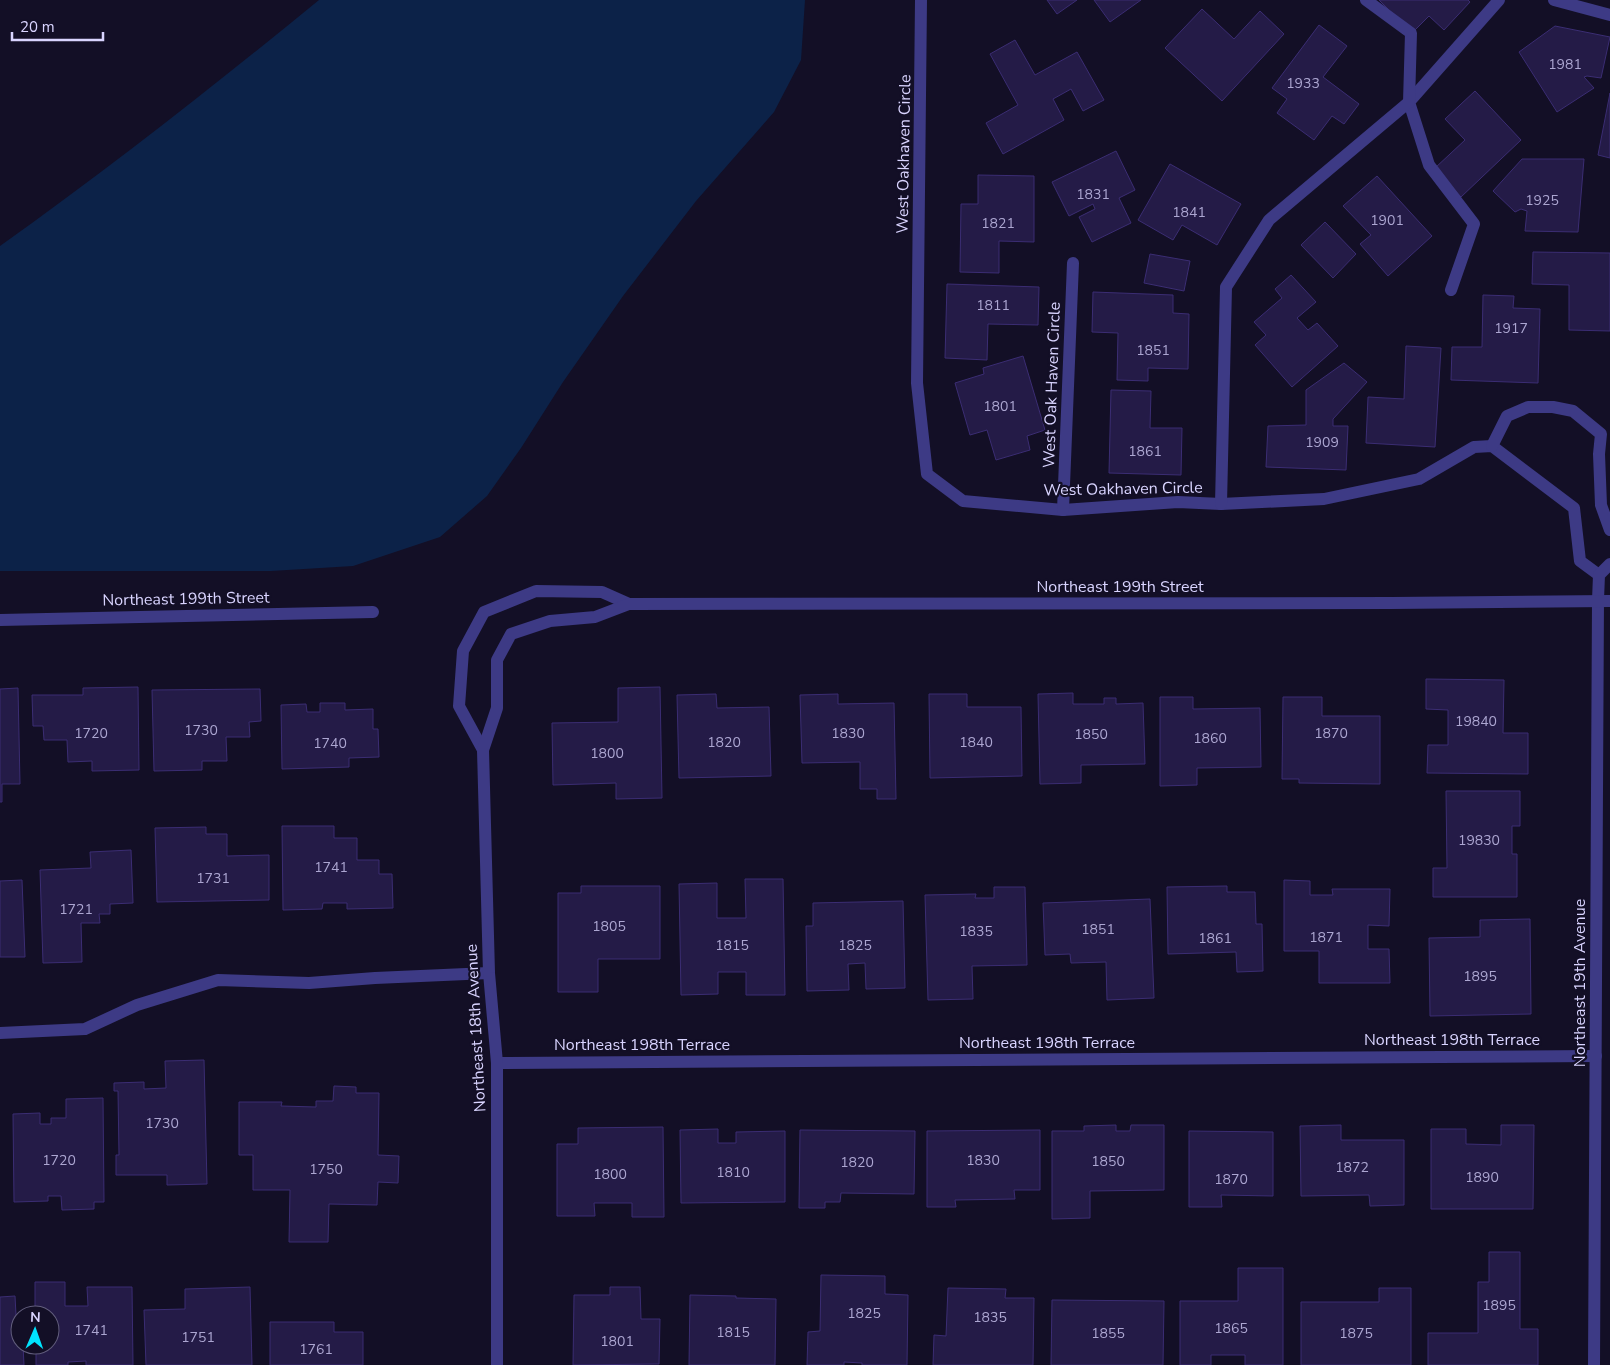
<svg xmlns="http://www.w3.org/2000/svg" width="1610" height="1365" font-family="'Nunito Sans',sans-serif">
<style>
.water{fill:#0c2248}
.building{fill:#241b47;stroke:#3b2d73}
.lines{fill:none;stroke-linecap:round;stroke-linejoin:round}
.service{stroke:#3d3a85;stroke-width:12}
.minor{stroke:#3d3a85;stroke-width:12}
.tertiary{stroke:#3d3a85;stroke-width:12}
.labels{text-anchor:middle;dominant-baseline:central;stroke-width:4.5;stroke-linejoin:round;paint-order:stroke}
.number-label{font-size:14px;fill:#aca6d1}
.street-label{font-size:16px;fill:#d9d4ff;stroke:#130f26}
</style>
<rect width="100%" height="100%" fill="#130f26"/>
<path class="water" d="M 319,0 L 805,0 L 801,60 L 774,112 L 696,201 L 623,296 L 563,382 L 521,448 L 487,496 L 440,537 L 353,566 L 271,571 L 0,571 L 0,246 C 110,168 215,85 319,0 Z"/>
<g class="building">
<path d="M 1047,0 L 1077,0 L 1057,14 Z"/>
<path d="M 1094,0 L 1141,0 L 1110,22 Z"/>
<path d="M 1379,0 L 1468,0 L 1470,2 L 1444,30 L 1429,16 L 1412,33 Z"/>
<path d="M 1202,9 L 1234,39 L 1260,11 L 1284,34 L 1222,101 L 1165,48 Z"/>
<path d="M 1319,25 L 1347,46 L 1323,77 L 1359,104 L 1344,124 L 1332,116 L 1314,140 L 1277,113 L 1287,99 L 1272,88 Z"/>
<path d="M 1555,26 L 1610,37 L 1601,78 L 1587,76 L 1584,77 L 1594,88 L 1557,112 L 1519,52 Z"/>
<path d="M 1015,40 L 1035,75 L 1077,52 L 1104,100 L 1083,111 L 1071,89 L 1053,99 L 1064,120 L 1003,154 L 986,123 L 1018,105 L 990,54 Z"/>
<path d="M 1475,91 L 1521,140 L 1461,197 L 1435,168 L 1465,140 L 1445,119 Z"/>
<path d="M 1610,93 L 1610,158 L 1598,155 Z"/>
<path d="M 1116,151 L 1135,190 L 1119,198 L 1131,223 L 1092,242 L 1079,217 L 1095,209 L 1093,204 L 1069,216 L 1052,182 Z"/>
<path d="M 1522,159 L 1584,159 L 1578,232 L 1525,231 L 1527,211 L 1521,209 L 1515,212 L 1493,191 Z"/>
<path d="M 1170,164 L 1241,204 L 1217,245 L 1182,225 L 1173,240 L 1138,220 Z"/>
<path d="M 978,175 L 1034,176 L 1034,242 L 999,241 L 999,273 L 960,272 L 961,204 L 978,204 Z"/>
<path d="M 1377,176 L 1432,236 L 1388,276 L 1360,244 L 1371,235 L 1343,206 Z"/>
<path d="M 1325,222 L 1356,254 L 1333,278 L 1301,245 Z"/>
<path d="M 1533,252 L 1610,253 L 1610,331 L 1569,330 L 1569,285 L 1532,284 Z"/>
<path d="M 1150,254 L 1190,261 L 1184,291 L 1144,283 Z"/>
<path d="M 1291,275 L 1316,302 L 1297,318 L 1308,330 L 1317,323 L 1338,346 L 1292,387 L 1255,345 L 1266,335 L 1254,322 L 1282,298 L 1275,289 Z"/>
<path d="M 947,284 L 1039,287 L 1038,325 L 988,324 L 987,360 L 945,358 Z"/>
<path d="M 1093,292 L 1173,295 L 1173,313 L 1189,314 L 1188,369 L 1148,368 L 1148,381 L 1117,380 L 1118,333 L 1092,332 Z"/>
<path d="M 1483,295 L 1514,296 L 1513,308 L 1540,309 L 1538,383 L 1451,380 L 1452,347 L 1482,347 Z"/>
<path d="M 1406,346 L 1441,348 L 1435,447 L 1366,443 L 1368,397 L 1404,399 Z"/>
<path d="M 1023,356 L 1045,430 L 1027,436 L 1030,450 L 996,460 L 987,430 L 970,435 L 955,383 L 984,374 L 983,368 Z"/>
<path d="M 1344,363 L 1367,382 L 1333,419 L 1333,426 L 1348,426 L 1346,470 L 1266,467 L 1268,426 L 1306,425 L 1306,390 Z"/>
<path d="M 1111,390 L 1151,391 L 1150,428 L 1182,428 L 1181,475 L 1109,473 Z"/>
<path d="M 1426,679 L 1504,680 L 1503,733 L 1528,733 L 1528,774 L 1427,773 L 1428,745 L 1448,745 L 1448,710 L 1426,709 Z"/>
<path d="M 138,687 L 139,770 L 92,771 L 92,761 L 68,762 L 67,740 L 44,740 L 43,726 L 33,726 L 32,695 L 83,695 L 83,688 Z"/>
<path d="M 660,687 L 662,798 L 616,799 L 616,783 L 553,785 L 552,723 L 618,722 L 618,688 Z"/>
<path d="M 18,688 L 20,784 L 2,784 L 2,802 L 0,802 L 0,689 Z"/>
<path d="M 260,689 L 261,721 L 249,722 L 250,737 L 226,737 L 227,761 L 202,761 L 202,770 L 154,771 L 152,690 Z"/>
<path d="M 1073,693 L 1073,704 L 1104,704 L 1104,698 L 1116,698 L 1116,704 L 1143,703 L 1145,764 L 1081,765 L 1081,783 L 1040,784 L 1038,694 Z"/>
<path d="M 716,694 L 717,708 L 769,707 L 771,776 L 679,778 L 677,695 Z"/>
<path d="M 838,694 L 838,704 L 894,703 L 896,799 L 877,799 L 877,789 L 860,789 L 860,762 L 802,763 L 800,695 Z"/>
<path d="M 929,694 L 967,694 L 967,707 L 1021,707 L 1022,776 L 930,778 Z"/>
<path d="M 1160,697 L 1193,697 L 1193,709 L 1260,708 L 1261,767 L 1197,768 L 1197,785 L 1160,786 Z"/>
<path d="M 1283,697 L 1322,697 L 1322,716 L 1380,716 L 1380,784 L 1299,783 L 1299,779 L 1282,779 Z"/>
<path d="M 320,703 L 345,703 L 345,710 L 373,709 L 373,729 L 378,729 L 379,757 L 349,758 L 349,767 L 282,769 L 281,705 L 306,704 L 307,712 L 320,712 Z"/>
<path d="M 1446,791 L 1520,791 L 1520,826 L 1512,826 L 1512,854 L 1517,854 L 1517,897 L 1433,897 L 1433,868 L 1447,868 Z"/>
<path d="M 282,826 L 334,826 L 334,838 L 357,838 L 357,860 L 379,860 L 379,874 L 392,874 L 393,908 L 347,909 L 347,903 L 323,903 L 322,909 L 283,910 Z"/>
<path d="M 206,827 L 206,834 L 227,834 L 227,856 L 269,855 L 269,900 L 157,902 L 155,828 Z"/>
<path d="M 131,850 L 133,903 L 110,904 L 110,914 L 99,914 L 100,923 L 81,923 L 82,962 L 43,963 L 40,870 L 91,868 L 90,852 Z"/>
<path d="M 745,879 L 783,879 L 785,995 L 746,995 L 746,972 L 718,972 L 718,994 L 681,995 L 679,884 L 717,883 L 717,918 L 746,918 Z"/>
<path d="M 22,880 L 25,957 L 0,957 L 0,881 Z"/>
<path d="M 1284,880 L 1310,881 L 1310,895 L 1333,895 L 1332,889 L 1390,889 L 1389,926 L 1368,925 L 1368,949 L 1389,949 L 1390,983 L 1319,983 L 1319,951 L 1284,951 Z"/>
<path d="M 581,886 L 660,886 L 660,959 L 598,959 L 598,992 L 558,992 L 558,893 L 581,893 Z"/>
<path d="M 1227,886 L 1227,892 L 1255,892 L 1256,924 L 1262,924 L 1263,971 L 1237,972 L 1236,952 L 1168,954 L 1167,887 Z"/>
<path d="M 994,887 L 1025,887 L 1027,965 L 972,966 L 973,999 L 928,1000 L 925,895 L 976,894 L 975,898 L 994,898 Z"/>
<path d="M 1150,899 L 1154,998 L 1107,1000 L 1106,962 L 1071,963 L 1070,954 L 1045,955 L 1043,903 Z"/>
<path d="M 903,901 L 905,988 L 866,989 L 865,963 L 848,964 L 849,990 L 807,991 L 806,926 L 813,926 L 813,903 Z"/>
<path d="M 1530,919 L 1531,1014 L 1430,1016 L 1429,938 L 1480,937 L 1480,920 Z"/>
<path d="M 204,1060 L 207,1184 L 167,1185 L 167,1175 L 116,1175 L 116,1155 L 119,1155 L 118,1091 L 114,1091 L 114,1083 L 144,1082 L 144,1089 L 166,1088 L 165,1061 Z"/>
<path d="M 334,1086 L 356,1087 L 356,1093 L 379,1093 L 378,1155 L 399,1156 L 398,1183 L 378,1182 L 377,1205 L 329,1204 L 328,1242 L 289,1242 L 290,1190 L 253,1190 L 253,1155 L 239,1155 L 239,1102 L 282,1102 L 281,1106 L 316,1107 L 316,1101 L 333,1101 Z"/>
<path d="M 103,1098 L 104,1202 L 94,1202 L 94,1209 L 62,1210 L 61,1196 L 48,1196 L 48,1201 L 14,1202 L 13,1114 L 40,1113 L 40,1124 L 51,1124 L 51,1118 L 66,1118 L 66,1099 Z"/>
<path d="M 1116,1125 L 1116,1131 L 1130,1131 L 1131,1125 L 1164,1125 L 1164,1190 L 1090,1191 L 1090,1218 L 1052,1219 L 1052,1131 L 1084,1131 L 1084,1126 Z"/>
<path d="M 1341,1125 L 1341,1140 L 1404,1140 L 1404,1205 L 1370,1206 L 1369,1195 L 1301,1196 L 1300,1126 Z"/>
<path d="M 1501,1125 L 1534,1125 L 1533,1209 L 1431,1209 L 1431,1129 L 1466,1129 L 1466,1144 L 1501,1145 Z"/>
<path d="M 663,1127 L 664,1217 L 632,1217 L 632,1203 L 594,1203 L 595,1216 L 557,1216 L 557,1144 L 578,1144 L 578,1128 Z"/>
<path d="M 718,1129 L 718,1143 L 736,1143 L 736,1132 L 785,1131 L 785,1202 L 681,1203 L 680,1130 Z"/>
<path d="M 800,1130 L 915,1131 L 914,1194 L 841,1193 L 840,1202 L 825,1202 L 825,1208 L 799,1208 Z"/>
<path d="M 1040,1130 L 1040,1190 L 1014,1190 L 1015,1199 L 955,1200 L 956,1207 L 927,1207 L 927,1131 Z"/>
<path d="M 1189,1131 L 1273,1132 L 1273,1196 L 1221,1195 L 1222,1207 L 1189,1207 Z"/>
<path d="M 1489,1252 L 1520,1252 L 1520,1329 L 1538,1329 L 1538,1365 L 1428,1365 L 1428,1333 L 1478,1333 L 1478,1282 L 1489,1282 Z"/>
<path d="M 1238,1268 L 1283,1268 L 1283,1365 L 1245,1365 L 1245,1355 L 1211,1355 L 1211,1365 L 1180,1365 L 1180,1301 L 1238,1301 Z"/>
<path d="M 821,1275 L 885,1276 L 885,1294 L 908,1295 L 907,1365 L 862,1365 L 862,1363 L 844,1362 L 844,1365 L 807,1365 L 808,1332 L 820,1331 Z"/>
<path d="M 35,1282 L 65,1282 L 65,1306 L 88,1306 L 87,1287 L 132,1287 L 133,1365 L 86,1365 L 86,1361 L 68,1362 L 68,1365 L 36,1365 L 36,1345 L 50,1345 L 50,1315 L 35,1315 Z"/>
<path d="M 250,1287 L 252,1365 L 146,1365 L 144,1310 L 185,1309 L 185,1289 Z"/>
<path d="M 610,1287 L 640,1287 L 641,1319 L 660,1319 L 659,1364 L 573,1365 L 574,1295 L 610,1295 Z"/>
<path d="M 948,1288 L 1006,1289 L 1005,1298 L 1034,1298 L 1033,1365 L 933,1365 L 934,1335 L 946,1336 Z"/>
<path d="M 1379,1288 L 1411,1288 L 1411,1365 L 1301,1365 L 1301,1302 L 1379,1302 Z"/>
<path d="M 690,1295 L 736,1296 L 736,1298 L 776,1299 L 775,1365 L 689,1365 Z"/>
<path d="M 15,1296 L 16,1315 L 20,1315 L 20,1345 L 23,1345 L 24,1365 L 0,1365 L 0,1297 Z"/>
<path d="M 1052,1300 L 1164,1301 L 1163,1365 L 1051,1365 Z"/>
<path d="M 270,1322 L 334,1322 L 334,1332 L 363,1332 L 363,1365 L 270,1365 Z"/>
</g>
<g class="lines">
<path class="service" d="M 1554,0 L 1610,15"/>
<g class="minor">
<path d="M 921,0 L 917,383 L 927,474 L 963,501 L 1063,510 L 1178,502 L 1221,504 L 1324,499 L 1419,479 L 1474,447 L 1492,446 L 1574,508 L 1580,561 L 1599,575"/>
<path d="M 1451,290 L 1474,224 L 1429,165 L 1409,102 L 1499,0"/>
<path d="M 1492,446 L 1507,416 L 1528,407 L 1553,407 L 1573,411 L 1601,434 L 1599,454 L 1601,505 L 1610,530"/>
<path d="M 1221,504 L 1226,287 L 1269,220 L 1409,102 L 1411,33 L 1366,0"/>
<path d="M 1063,510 L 1073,263"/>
<path d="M 0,620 L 373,612"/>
<path d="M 0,1033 L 85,1029 L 137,1005 L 218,980 L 309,983 L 375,978 L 489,973"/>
<path d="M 497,1063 L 1596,1056"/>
<path d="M 1594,1365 L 1598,600 L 1599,575 L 1610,564"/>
</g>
<g class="tertiary">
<path d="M 483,750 L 459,706 L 463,651 L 484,612 L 536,591 L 602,592 L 629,604"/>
<path d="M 497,1365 L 497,1063 L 489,973 L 483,750 L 497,708 L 497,660 L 511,634 L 550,621 L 595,617 L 629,604 L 1392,603 L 1610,601"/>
</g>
</g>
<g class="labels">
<g class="number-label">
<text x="1565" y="64">1981</text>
<text x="1303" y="83">1933</text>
<text x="1093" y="194">1831</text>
<text x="1542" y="200">1925</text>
<text x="1189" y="212">1841</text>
<text x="1387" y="220">1901</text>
<text x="998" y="223">1821</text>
<text x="993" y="305">1811</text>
<text x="1511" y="328">1917</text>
<text x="1153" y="350">1851</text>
<text x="1000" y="406">1801</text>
<text x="1322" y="442">1909</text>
<text x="1145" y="451">1861</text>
<text x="1476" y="721">19840</text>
<text x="201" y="730">1730</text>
<text x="91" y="733">1720</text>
<text x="848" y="733">1830</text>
<text x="1331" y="733">1870</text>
<text x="1091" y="734">1850</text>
<text x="1210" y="738">1860</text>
<text x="724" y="742">1820</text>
<text x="976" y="742">1840</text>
<text x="330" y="743">1740</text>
<text x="607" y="753">1800</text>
<text x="1479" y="840">19830</text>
<text x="331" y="867">1741</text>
<text x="213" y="878">1731</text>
<text x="76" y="909">1721</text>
<text x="609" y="926">1805</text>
<text x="1098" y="929">1851</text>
<text x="976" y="931">1835</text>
<text x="1326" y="937">1871</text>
<text x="1215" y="938">1861</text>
<text x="732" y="945">1815</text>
<text x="855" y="945">1825</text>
<text x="1480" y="976">1895</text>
<text x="162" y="1123">1730</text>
<text x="59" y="1160">1720</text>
<text x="983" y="1160">1830</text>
<text x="1108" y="1161">1850</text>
<text x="857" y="1162">1820</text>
<text x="1352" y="1167">1872</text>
<text x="326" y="1169">1750</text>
<text x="733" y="1172">1810</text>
<text x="610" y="1174">1800</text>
<text x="1482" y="1177">1890</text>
<text x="1231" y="1179">1870</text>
<text x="1499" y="1305">1895</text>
<text x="864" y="1313">1825</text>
<text x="990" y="1317">1835</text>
<text x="1231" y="1328">1865</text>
<text x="91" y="1330">1741</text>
<text x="733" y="1332">1815</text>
<text x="1108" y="1333">1855</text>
<text x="1356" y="1333">1875</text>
<text x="198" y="1337">1751</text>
<text x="617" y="1341">1801</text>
<text x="316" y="1349">1761</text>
</g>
<g class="street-label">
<text transform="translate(904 154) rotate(-89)">West Oakhaven Circle</text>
<text transform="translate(1052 385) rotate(-88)">West Oak Haven Circle</text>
<text transform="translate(1123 489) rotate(-1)">West Oakhaven Circle</text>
<text x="1120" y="587">Northeast 199th Street</text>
<text transform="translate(186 599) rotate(-1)">Northeast 199th Street</text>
<text transform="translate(1580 983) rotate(-90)">Northeast 19th Avenue</text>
<text transform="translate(476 1028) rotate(-93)">Northeast 18th Avenue</text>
<text x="1452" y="1040">Northeast 198th Terrace</text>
<text x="1047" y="1043">Northeast 198th Terrace</text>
<text x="642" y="1045">Northeast 198th Terrace</text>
</g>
</g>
<g transform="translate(35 1330) rotate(2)"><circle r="24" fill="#130f26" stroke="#625e7d"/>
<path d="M0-4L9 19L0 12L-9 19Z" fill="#00e5ff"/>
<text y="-8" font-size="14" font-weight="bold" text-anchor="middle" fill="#d9d4ff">N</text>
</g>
<path d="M12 32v8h91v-8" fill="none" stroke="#d9d4ff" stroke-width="2.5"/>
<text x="20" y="32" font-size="15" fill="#d9d4ff" stroke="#130f26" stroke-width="4" paint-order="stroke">20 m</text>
</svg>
